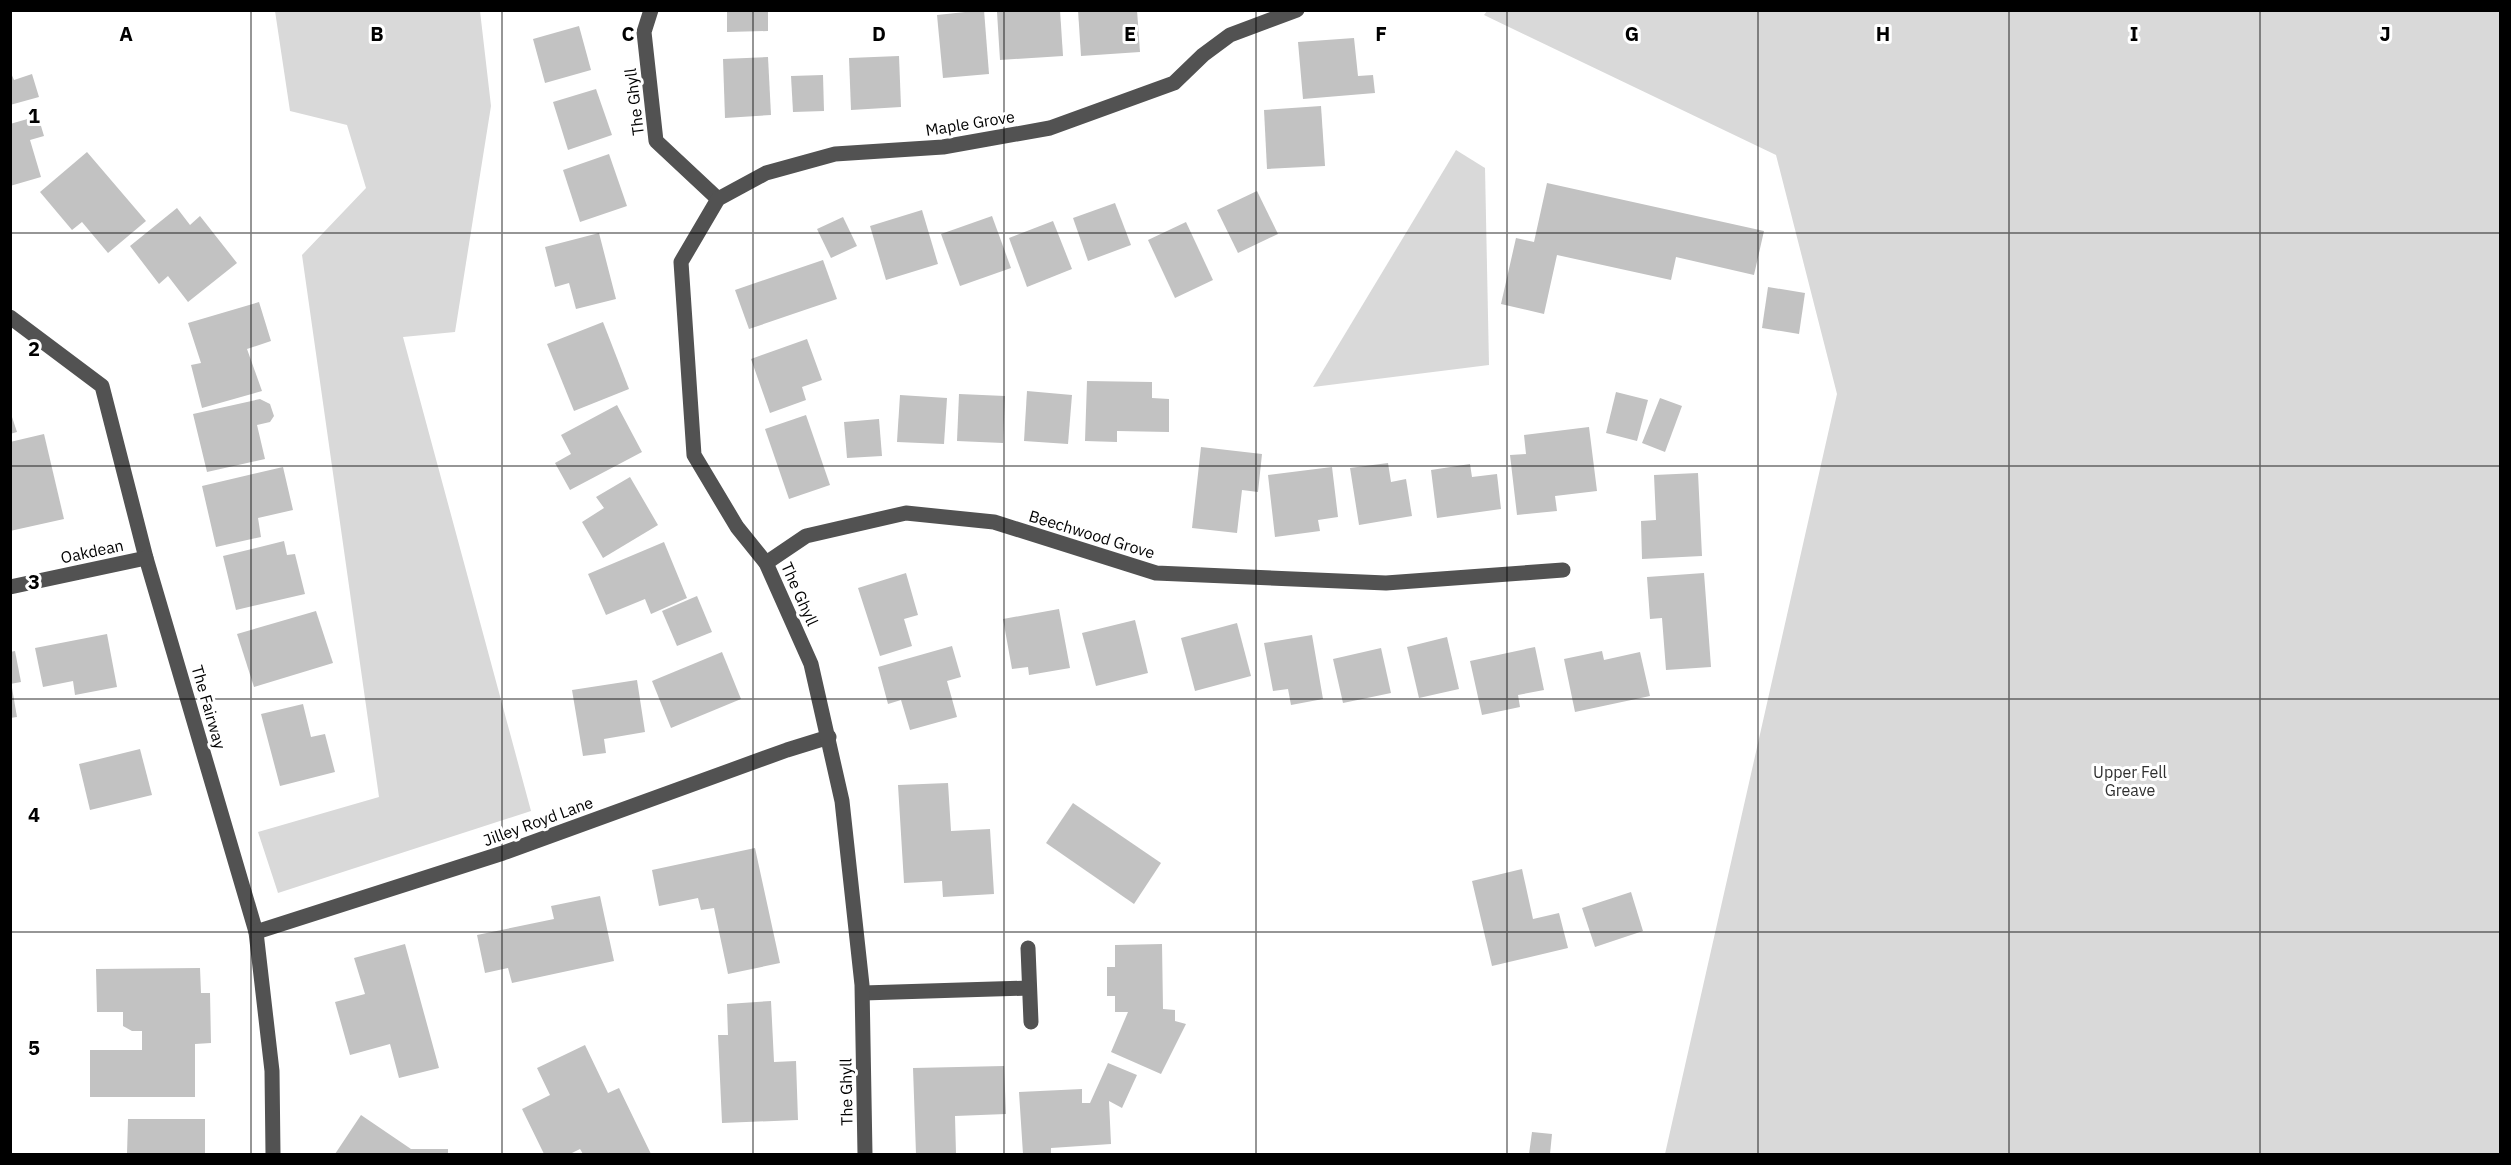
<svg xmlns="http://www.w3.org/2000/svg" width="2511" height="1165" font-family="'IBM Plex Sans',sans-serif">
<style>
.green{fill:#d9d9d9}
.building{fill:#c2c2c2}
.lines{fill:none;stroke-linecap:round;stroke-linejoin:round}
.minor{stroke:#525252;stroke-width:15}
.grid{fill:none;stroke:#000;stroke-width:1.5;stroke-opacity:0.55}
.labels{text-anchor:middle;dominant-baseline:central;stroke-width:6;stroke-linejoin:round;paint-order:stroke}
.street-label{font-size:16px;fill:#000;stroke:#fff}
.park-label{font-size:16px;fill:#303030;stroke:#fff}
.grid-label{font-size:20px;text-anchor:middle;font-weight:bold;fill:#000;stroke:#fff;stroke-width:6;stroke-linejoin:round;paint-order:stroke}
</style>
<rect width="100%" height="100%" fill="#fff"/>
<g class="green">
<path d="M 275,11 L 480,11 L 491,106 L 455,332 L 403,337 L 531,811 L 278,893 L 258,832 L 379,797 L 302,255 L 366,188 L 347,125 L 290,111 Z"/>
<path d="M 1487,11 L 2500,11 L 2500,1154 L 1665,1154 L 1837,394 L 1776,155 L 1484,15 Z"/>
<path d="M 1456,150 L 1485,168 L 1489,365 L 1313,387 Z"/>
</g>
<g class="building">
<path d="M 727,10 L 768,10 L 768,31 L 727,32 Z"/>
<path d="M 984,10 L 989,74 L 943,78 L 937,15 Z"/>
<path d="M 1019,10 L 1060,10 L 1063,56 L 1000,60 L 997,12 Z"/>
<path d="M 1078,10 L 1137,10 L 1140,52 L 1081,56 Z"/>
<path d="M 579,26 L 591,70 L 545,83 L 533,39 Z"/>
<path d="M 1354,38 L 1358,76 L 1373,75 L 1375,93 L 1303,99 L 1298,42 Z"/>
<path d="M 899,56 L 901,107 L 851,110 L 849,58 Z"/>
<path d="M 768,57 L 771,115 L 725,118 L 723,59 Z"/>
<path d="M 10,71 L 14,80 L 32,74 L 39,97 L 10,105 Z"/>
<path d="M 823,75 L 824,111 L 793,112 L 791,76 Z"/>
<path d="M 596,89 L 612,135 L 568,150 L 553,102 Z"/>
<path d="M 1321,106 L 1325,166 L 1267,169 L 1264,110 Z"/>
<path d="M 38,116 L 44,136 L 30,140 L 41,177 L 10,186 L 10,124 Z"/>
<path d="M 87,152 L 146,221 L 108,253 L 82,222 L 72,230 L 40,192 Z"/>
<path d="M 609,154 L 627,206 L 580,222 L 563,170 Z"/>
<path d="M 1547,183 L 1764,231 L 1754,275 L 1676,257 L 1671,280 L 1557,255 L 1544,314 L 1501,304 L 1516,238 L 1534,242 Z"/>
<path d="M 1257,191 L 1278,234 L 1238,253 L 1217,210 Z"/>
<path d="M 1115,203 L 1131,245 L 1088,261 L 1073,218 Z"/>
<path d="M 177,208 L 190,225 L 200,216 L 237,263 L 188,302 L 168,276 L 159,284 L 130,246 Z"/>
<path d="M 922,210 L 938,264 L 886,280 L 870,226 Z"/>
<path d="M 992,216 L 1011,268 L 960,286 L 941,234 Z"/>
<path d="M 843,217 L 857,246 L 831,258 L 817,229 Z"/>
<path d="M 1053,221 L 1072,269 L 1027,287 L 1009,238 Z"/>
<path d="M 1186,222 L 1213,280 L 1175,298 L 1148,240 Z"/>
<path d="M 599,233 L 616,299 L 576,309 L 569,283 L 555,287 L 545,247 Z"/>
<path d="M 823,260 L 837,299 L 749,329 L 735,290 Z"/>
<path d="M 1768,287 L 1805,293 L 1799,334 L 1762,328 Z"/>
<path d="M 259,302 L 271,341 L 247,349 L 262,391 L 202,408 L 191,365 L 201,363 L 188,323 Z"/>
<path d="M 603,322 L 629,389 L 574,411 L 547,344 Z"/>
<path d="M 807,339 L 822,380 L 802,387 L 806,400 L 770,413 L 751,359 Z"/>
<path d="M 1087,381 L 1152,382 L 1152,398 L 1169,399 L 1169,432 L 1117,431 L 1117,442 L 1085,441 Z"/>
<path d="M 1027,391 L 1072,395 L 1068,444 L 1024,441 Z"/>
<path d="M 1616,392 L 1648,400 L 1637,441 L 1606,433 Z"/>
<path d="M 959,394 L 1005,396 L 1003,443 L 957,441 Z"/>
<path d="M 900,395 L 947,398 L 944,444 L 897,442 Z"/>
<path d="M 1660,398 L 1682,406 L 1665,452 L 1642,443 Z"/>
<path d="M 260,399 L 270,404 L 274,416 L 270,422 L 257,425 L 265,459 L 207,472 L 193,414 Z"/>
<path d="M 617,405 L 642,452 L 570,490 L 555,463 L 571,454 L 561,435 Z"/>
<path d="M 10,411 L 17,432 L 10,434 Z"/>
<path d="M 806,415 L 830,485 L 789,499 L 765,429 Z"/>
<path d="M 879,419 L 882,456 L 847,458 L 844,422 Z"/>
<path d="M 1589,427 L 1597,491 L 1555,496 L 1557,511 L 1517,515 L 1510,455 L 1526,454 L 1524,435 Z"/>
<path d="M 44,434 L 64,519 L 10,531 L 10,442 Z"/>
<path d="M 1201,447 L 1262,454 L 1258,492 L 1242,490 L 1237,533 L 1192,528 Z"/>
<path d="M 1388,463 L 1391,482 L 1406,479 L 1412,516 L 1359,525 L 1350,468 Z"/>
<path d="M 1470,464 L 1472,477 L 1497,474 L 1501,509 L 1437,518 L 1431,470 Z"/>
<path d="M 283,467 L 293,510 L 258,518 L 261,537 L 216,547 L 202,486 Z"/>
<path d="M 1332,467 L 1338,517 L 1318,520 L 1320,531 L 1275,537 L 1268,475 Z"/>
<path d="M 1698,473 L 1702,556 L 1642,559 L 1641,521 L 1656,520 L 1654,475 Z"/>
<path d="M 630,477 L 658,525 L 603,558 L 582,522 L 604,508 L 596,497 Z"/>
<path d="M 284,541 L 287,555 L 295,554 L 305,594 L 236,610 L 223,556 Z"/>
<path d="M 664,542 L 687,598 L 651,614 L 645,599 L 606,615 L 588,574 Z"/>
<path d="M 906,573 L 918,615 L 904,619 L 912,646 L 880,656 L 858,588 Z"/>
<path d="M 1704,573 L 1711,667 L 1666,670 L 1662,618 L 1650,619 L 1647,577 Z"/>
<path d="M 697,596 L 712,632 L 677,646 L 662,611 Z"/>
<path d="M 1059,609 L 1070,668 L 1029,675 L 1028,667 L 1012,669 L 1003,619 Z"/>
<path d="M 316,611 L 333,663 L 254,687 L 237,634 Z"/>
<path d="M 1135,620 L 1148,673 L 1096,686 L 1082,633 Z"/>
<path d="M 1237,623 L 1251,676 L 1195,691 L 1181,638 Z"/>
<path d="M 107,634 L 117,687 L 75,695 L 73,681 L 43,687 L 35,648 Z"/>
<path d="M 1312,635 L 1323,699 L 1291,705 L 1288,689 L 1273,691 L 1264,643 Z"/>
<path d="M 1447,637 L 1459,689 L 1419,698 L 1407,647 Z"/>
<path d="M 952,646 L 961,677 L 947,681 L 957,717 L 910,730 L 901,700 L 888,704 L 878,667 Z"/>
<path d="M 1535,647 L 1544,690 L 1518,695 L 1520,707 L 1482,715 L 1470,661 Z"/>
<path d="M 1381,648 L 1391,693 L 1343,703 L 1333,659 Z"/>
<path d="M 15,651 L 21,682 L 10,684 L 10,652 Z"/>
<path d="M 1602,651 L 1604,660 L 1640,652 L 1650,696 L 1575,712 L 1564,659 Z"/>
<path d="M 722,652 L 741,699 L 671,728 L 652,681 Z"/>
<path d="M 637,680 L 645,732 L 604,739 L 606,753 L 583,756 L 572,690 Z"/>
<path d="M 12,688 L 17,717 L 10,718 L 10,689 Z"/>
<path d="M 303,704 L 311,737 L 325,734 L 335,772 L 280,786 L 261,714 Z"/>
<path d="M 140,749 L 152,795 L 90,810 L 79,764 Z"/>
<path d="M 948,783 L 951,831 L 990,829 L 994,894 L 943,897 L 942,881 L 904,883 L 898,785 Z"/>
<path d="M 1073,803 L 1161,863 L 1134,904 L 1046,843 Z"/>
<path d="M 755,848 L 780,963 L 728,974 L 714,908 L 701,910 L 698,898 L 659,906 L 652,870 Z"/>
<path d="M 1522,869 L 1533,919 L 1559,913 L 1568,948 L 1492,966 L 1472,881 Z"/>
<path d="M 1631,892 L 1643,931 L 1595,947 L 1582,908 Z"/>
<path d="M 600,896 L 614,961 L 512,983 L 508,968 L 485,973 L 477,935 L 554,919 L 551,906 Z"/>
<path d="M 405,944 L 439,1068 L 399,1078 L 390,1044 L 350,1055 L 335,1002 L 365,994 L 354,958 Z"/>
<path d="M 1162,944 L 1163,1009 L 1175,1010 L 1175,1021 L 1186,1024 L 1161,1074 L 1111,1052 L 1128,1012 L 1115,1012 L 1115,996 L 1107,996 L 1107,967 L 1115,967 L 1115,945 Z"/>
<path d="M 200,968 L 201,993 L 210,993 L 211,1043 L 195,1044 L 195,1097 L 90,1097 L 90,1050 L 142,1050 L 142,1031 L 132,1031 L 123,1026 L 123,1012 L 97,1012 L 96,969 Z"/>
<path d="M 771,1001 L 774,1062 L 796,1061 L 798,1120 L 722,1123 L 718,1035 L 728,1035 L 727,1004 Z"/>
<path d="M 585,1045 L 608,1093 L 619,1088 L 651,1154 L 583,1154 L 580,1149 L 570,1154 L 544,1154 L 522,1109 L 550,1095 L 537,1068 Z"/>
<path d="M 1108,1063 L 1137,1075 L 1122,1108 L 1109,1101 L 1111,1144 L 1051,1148 L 1051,1154 L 1023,1154 L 1019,1092 L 1082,1089 L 1082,1103 L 1090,1103 Z"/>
<path d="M 1004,1066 L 1006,1114 L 955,1116 L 956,1154 L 916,1154 L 913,1068 Z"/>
<path d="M 361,1115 L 411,1149 L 448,1149 L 448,1154 L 335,1154 Z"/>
<path d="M 128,1119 L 205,1119 L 205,1154 L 127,1154 Z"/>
<path d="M 1532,1132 L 1552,1134 L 1550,1154 L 1529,1154 Z"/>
</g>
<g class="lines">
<g class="minor">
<path d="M 651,10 L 644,32 L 656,141 L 718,199"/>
<path d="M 10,317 L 102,386 L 146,558 L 256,932 L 272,1071 L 273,1154"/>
<path d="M 766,563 L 806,536 L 906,513 L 994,522 L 1156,573 L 1386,583 L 1563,570"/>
<path d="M 10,587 L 146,558"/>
<path d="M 256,932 L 503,853 L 787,750 L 829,737"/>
<path d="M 1028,948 L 1031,1022"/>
<path d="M 863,993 L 1029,988"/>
<path d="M 865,1154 L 862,985 L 842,801 L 811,664 L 766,563 L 737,527 L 694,455 L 681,262 L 718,199 L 766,173 L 835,154 L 943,147 L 1050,128 L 1174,83 L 1203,55 L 1230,35 L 1297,10"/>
</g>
</g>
<path class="grid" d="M 251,10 L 251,1154M 502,10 L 502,1154M 753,10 L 753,1154M 1004,10 L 1004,1154M 1256,10 L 1256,1154M 1507,10 L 1507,1154M 1758,10 L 1758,1154M 2009,10 L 2009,1154M 2260,10 L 2260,1154M 10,233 L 2500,233M 10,466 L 2500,466M 10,699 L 2500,699M 10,932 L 2500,932"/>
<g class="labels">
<g class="street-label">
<text transform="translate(634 102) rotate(-97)">The Ghyll</text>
<text transform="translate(970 123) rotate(-9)">Maple Grove</text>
<text transform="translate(1092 534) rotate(17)">Beechwood Grove</text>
<text transform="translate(92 551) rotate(-12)">Oakdean</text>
<text transform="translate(800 594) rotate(66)">The Ghyll</text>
<text transform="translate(209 707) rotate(74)">The Fairway</text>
<text transform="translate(538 821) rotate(-20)">Jilley Royd Lane</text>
<text transform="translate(846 1092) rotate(-91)">The Ghyll</text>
</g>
<g class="park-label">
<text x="2130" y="772">Upper Fell<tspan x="2130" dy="18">Greave</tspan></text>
</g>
</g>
<g class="grid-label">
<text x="126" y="41">A</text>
<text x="377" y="41">B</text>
<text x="628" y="41">C</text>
<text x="879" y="41">D</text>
<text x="1130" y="41">E</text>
<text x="1381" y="41">F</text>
<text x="1632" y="41">G</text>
<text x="1883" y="41">H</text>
<text x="2134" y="41">I</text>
<text x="2385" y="41">J</text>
<text x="34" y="123">1</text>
<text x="34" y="356">2</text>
<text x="34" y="589">3</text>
<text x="34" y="822">4</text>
<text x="34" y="1055">5</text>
</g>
<rect width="2511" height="1165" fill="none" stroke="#000000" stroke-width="24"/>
</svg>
